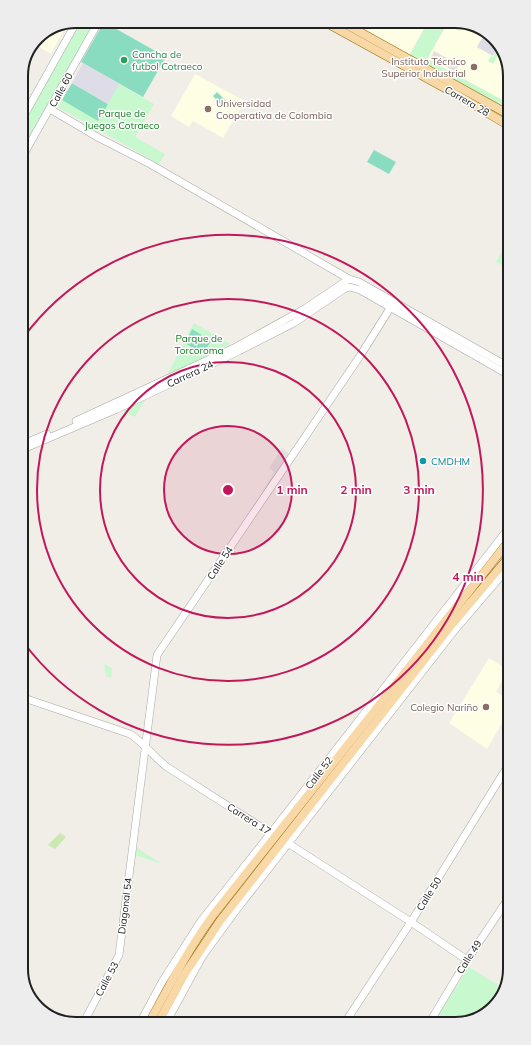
<svg xmlns="http://www.w3.org/2000/svg" width="531" height="1045" font-family="Mulish,sans-serif">
<style>
.education{fill:#fdfee4}
.grass{fill:#cae8b1}
.park{fill:#c8f8ce}
.pitch{fill:#8adcc0}
.parking{fill:#e1e1e1}
.plaza{fill:#dddce7}
.lines{fill:none;stroke-linecap:round;stroke-linejoin:round}
.tertiary-casing{stroke:#a8a8a8;stroke-width:8}
.primary-casing{stroke:#986e06;stroke-width:9}
.tertiary{stroke:#fff;stroke-width:7}
.primary{stroke:#f8d8a6;stroke-width:8}
.ring{fill:none;stroke:#c2185b;stroke-width:2}
.leisure-dot{fill:#2e9e5b;stroke:#fff;stroke-width:1.5}
.education-dot{fill:#8d6e63;stroke:#fff;stroke-width:1.5}
.culture-dot{fill:#0f9aa8;stroke:#fff;stroke-width:1.5}
.labels{text-anchor:middle;dominant-baseline:central;stroke-width:3;stroke-linejoin:round;paint-order:stroke}
.leisure-label{font-size:10px;fill:#27864d;stroke:#fff;text-anchor:start}
.education-label{font-size:10px;fill:#785e54;stroke:#fff;text-anchor:end}
.street-label{font-size:10px;fill:#212121;stroke:#fff}
.park-label{font-size:10px;fill:#107e1e;stroke:#fff}
.culture-label{font-size:10px;fill:#0d838f;stroke:#fff;text-anchor:start}
.rim{fill:none;stroke:#212121;stroke-width:2}
.centre{fill:#c2185b;stroke:#fff;stroke-width:2}
.ring-label{font-size:12px;text-anchor:middle;font-weight:bold;fill:#c2185b;stroke:#fff;stroke-width:3;stroke-linejoin:round;paint-order:stroke}
</style>
<rect width="100%" height="100%" fill="#f1eee8"/>
<g class="education">
<path d="M 348,21 L 428,21 L 409,55 Z"/>
<path d="M 449,21 L 459,21 L 488,32 L 506,55 L 506,102 L 427,59 Z"/>
<path d="M 67,24 L 51,54 L 34,44 L 37,37 Z"/>
<path d="M 195,74 L 245,101 L 223,138 L 193,121 L 189,127 L 171,116 Z"/>
<path d="M 489,658 L 508,670 L 496,692 L 509,700 L 509,711 L 487,749 L 449,723 Z"/>
</g>
<path class="grass" d="M 60,833 L 66,837 L 55,849 L 48,845 Z"/>
<g class="park">
<path d="M 79,21 L 95,21 L 21,152 L 21,125 Z"/>
<path d="M 429,21 L 448,21 L 427,59 L 506,102 L 506,113 L 408,58 Z"/>
<path d="M 499,46 L 501,49 L 493,64 L 488,61 L 491,56 L 493,57 Z"/>
<path d="M 119,84 L 154,104 L 135,137 L 165,154 L 159,164 L 58,107 L 62,100 L 98,120 Z"/>
<path d="M 505,246 L 507,247 L 507,268 L 496,262 Z"/>
<path d="M 194,323 L 230,344 L 166,377 Z"/>
<path d="M 145,399 L 135,417 L 120,409 Z"/>
<path d="M 104,664 L 112,668 L 111,678 L 106,676 Z"/>
<path d="M 137,848 L 162,864 L 135,855 Z"/>
<path d="M 469,967 L 504,989 L 501,1000 L 476,1020 L 435,1020 Z"/>
</g>
<g class="pitch">
<path d="M 104,22 L 166,57 L 143,97 L 81,62 Z"/>
<path d="M 72,83 L 108,104 L 98,121 L 62,100 Z"/>
<path d="M 217,92 L 226,101 L 221,105 L 213,96 Z"/>
<path d="M 374,150 L 396,162 L 389,174 L 367,162 Z"/>
<path d="M 192,329 L 211,341 L 203,354 L 185,343 Z"/>
</g>
<g class="parking">
<path d="M 434,51 L 459,65 L 455,72 L 431,58 Z"/>
<path d="M 282,448 L 289,454 L 264,493 L 262,492 L 274,472 L 269,468 Z"/>
</g>
<g class="plaza">
<path d="M 486,31 L 488,32 L 499,45 L 493,56 L 477,47 Z"/>
<path d="M 83,63 L 119,84 L 108,104 L 72,83 Z"/>
</g>
<g class="lines">
<g class="tertiary-casing">
<g id="tertiary">
<path d="M 50,109 L 99,138 L 150,164 L 349,279 L 359,282 L 507,366"/>
<path d="M 21,121 L 77,21"/>
<path d="M 21,159 L 99,21"/>
<path d="M 76,421 L 234,348 L 306,308 L 349,279"/>
<path d="M 23,444 L 47,434"/>
<path d="M 23,449 L 117,409 L 239,351 L 294,323 L 344,289 L 350,287 L 360,290 L 507,374"/>
<path d="M 24,698 L 130,734 C 144,743 154,757 167,767 L 275,836"/>
<path d="M 286,842 L 411,922 L 467,960"/>
<path d="M 431,1020 L 467,960 L 510,896"/>
<path d="M 346,1021 L 411,922 L 509,764"/>
<path d="M 140,1023 L 162,982 L 201,921 L 271,833 L 508,529"/>
<path d="M 166,1023 L 202,957 L 237,909 L 454,631 L 508,568"/>
<path d="M 83,1024 L 119,955 L 157,655 L 360,356 L 394,302"/>
</g>
</g>
<g class="primary-casing">
<g id="primary">
<path d="M 323,21 L 452,92 L 506,124"/>
<path d="M 340,21 L 506,113"/>
<path d="M 149,1023 C 169,986 189,948 214,914 L 508,542"/>
<path d="M 158,1023 L 184,975 L 220,921 L 449,628 L 508,558"/>
</g>
</g>
<use href="#tertiary" class="tertiary"/>
<use href="#primary" class="primary"/>
</g>
<circle cx="228" cy="490" r="64" fill="#c2185b" fill-opacity=".12"/>
<g class="ring">
<circle cx="228" cy="490" r="64"/>
<circle cx="228" cy="490" r="128"/>
<circle cx="228" cy="490" r="191"/>
<path d="M23 338A255 255 0 1 1 24 643"/>
</g>
<circle class="leisure-dot" cx="124" cy="60" r="4"/>
<g class="education-dot">
<circle cx="474" cy="67" r="4"/>
<circle cx="208" cy="109" r="4"/>
<circle cx="486" cy="707" r="4"/>
</g>
<circle class="culture-dot" cx="423" cy="461" r="4"/>
<g class="labels">
<g class="leisure-label">
<text x="132" y="54">Cancha de<tspan x="132" dy="12">futbol Cotraeco</tspan></text>
</g>
<g class="education-label">
<text x="466" y="61">Instituto Técnico<tspan x="466" dy="12">Superior Industrial</tspan></text>
<text x="216" y="103" text-anchor="start">Universidad<tspan x="216" dy="12">Cooperativa de Colombia</tspan></text>
<text x="478" y="707">Colegio Nariño</text>
</g>
<g class="street-label">
<text transform="translate(61 90) rotate(-61)">Calle 60</text>
<text transform="translate(467 101) rotate(30)">Carrera 28</text>
<text transform="translate(190 374) rotate(-25)">Carrera 24</text>
<text transform="translate(220 563) rotate(-56)">Calle 54</text>
<text transform="translate(319 773) rotate(-52)">Calle 52</text>
<text transform="translate(249 819) rotate(32)">Carrera 17</text>
<text transform="translate(429 894) rotate(-58)">Calle 50</text>
<text transform="translate(125 906) rotate(-83)">Diagonal 54</text>
<text transform="translate(469 957) rotate(-58)">Calle 49</text>
<text transform="translate(107 979) rotate(-62)">Calle 53</text>
</g>
<g class="park-label">
<text x="122" y="113">Parque de<tspan x="122" dy="12">Juegos Cotraeco</tspan></text>
<text x="199" y="338">Parque de<tspan x="199" dy="12">Torcoroma</tspan></text>
</g>
<g class="culture-label">
<text x="431" y="461">CMDHM</text>
</g>
</g>
<path d="M0 0H531V1045H0ZM76 28H455A48 48 0 0 1 503 76V969A48 48 0 0 1 455 1017H76A48 48 0 0 1 28 969V76A48 48 0 0 1 76 28Z" fill="#ededed" fill-rule="evenodd"/>
<path class="rim" d="M76 28H455A48 48 0 0 1 503 76V969A48 48 0 0 1 455 1017H76A48 48 0 0 1 28 969V76A48 48 0 0 1 76 28Z"/>
<circle cx="228" cy="490" r="6" class="centre"/>
<g class="ring-label">
<text x="292" y="494">1 min</text>
<text x="356" y="494">2 min</text>
<text x="419" y="494">3 min</text>
<text x="468" y="581">4 min</text>
</g>
</svg>
